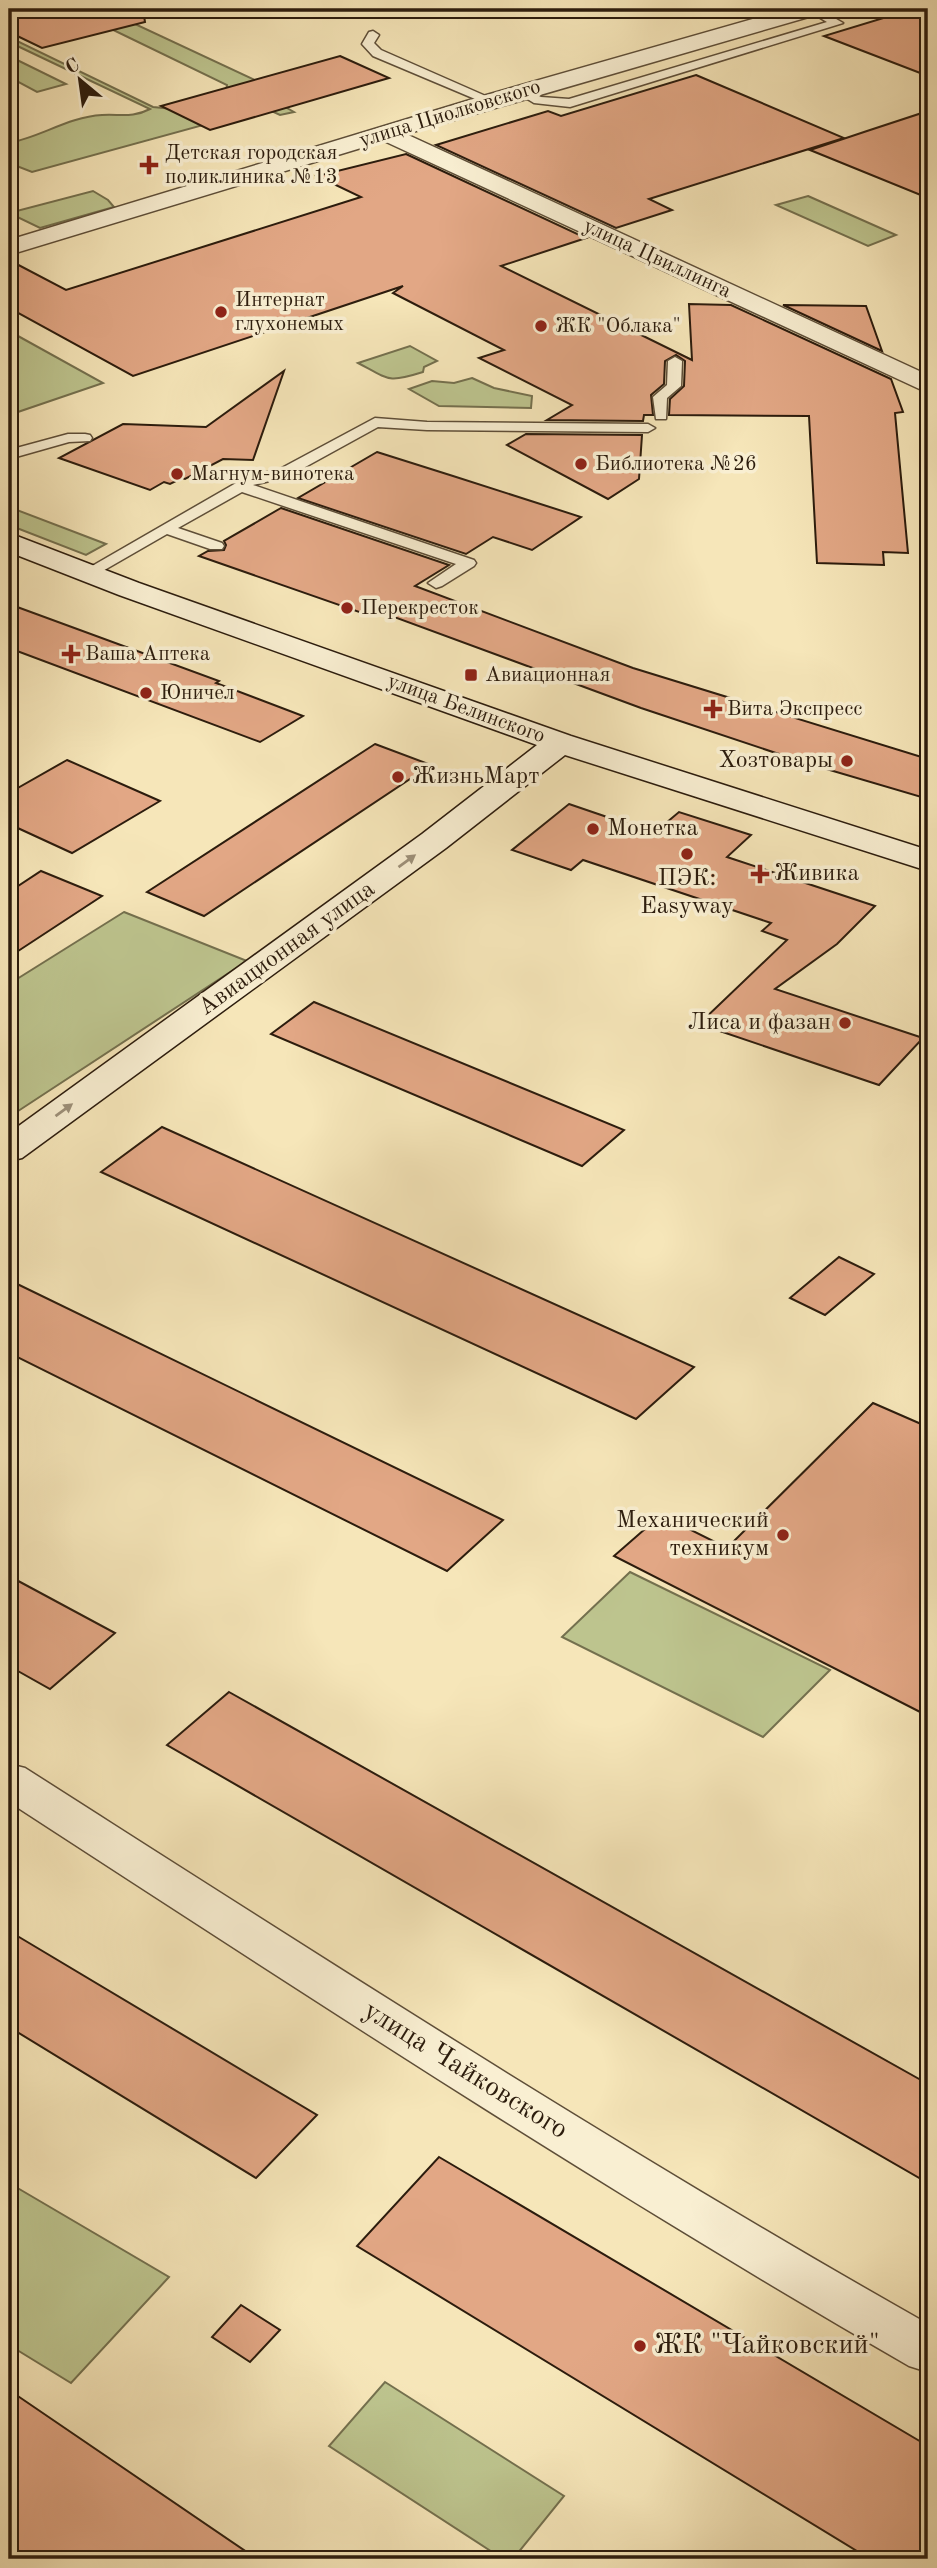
<svg xmlns="http://www.w3.org/2000/svg" width="937" height="2568" font-family="'Old Standard TT',serif">
<style>
.green{fill:#bdc48e;stroke:#74704e;stroke-width:2}
.building{fill:#e2a785;stroke:#2c1c0d;stroke-width:2}
.lines{fill:none;stroke-linecap:round;stroke-linejoin:round}
.lane-casing{stroke:#5e4e38;stroke-width:3}
.street-casing{stroke:#5e4e38;stroke-width:3}
.secondary-casing{stroke:#2c1c0d;stroke-width:3}
.lane{fill:#f9efd2;fill-rule:evenodd}
.street{fill:#f9efd2;fill-rule:evenodd}
.secondary{fill:#f9efd2;fill-rule:evenodd}
.oneway{fill:#9d9079}
.poi-dot{fill:#8f2418;stroke:#f9efd2;stroke-width:2.5}
.labels{text-anchor:middle;dominant-baseline:central;stroke-width:7;stroke-linejoin:round;paint-order:stroke}
.far-street-label{font-size:21px;fill:#2c1c0d;stroke:#f9efd2}
.far-poi-label{font-size:21px;fill:#2c1c0d;stroke:#f9efd2;text-anchor:start}
.poi-label{font-size:24px;fill:#2c1c0d;stroke:#f9efd2;text-anchor:end}
.street-label{font-size:24px;fill:#2c1c0d;stroke:#f9efd2}
.near-street-label{font-size:28px;fill:#2c1c0d;stroke:#f9efd2}
.near-poi-label{font-size:28px;fill:#2c1c0d;stroke:#f9efd2;text-anchor:start}
</style>
<rect width="100%" height="100%" fill="#f6e6b9"/>
<filter id="stains"><feTurbulence type="fractalNoise" baseFrequency=".00286" numOctaves="4"/><feColorMatrix values="0 0 0 0 .2 0 0 0 0 .09 0 0 0 0 .02 0 0 0 .5 -.17"/></filter>
<radialGradient id="worn" r=".72"><stop offset=".6" stop-color="#630" stop-opacity="0"/><stop offset="1" stop-color="#630" stop-opacity=".3"/></radialGradient>
<g class="green">
<path d="M 70,9 L 103,9 L 255,80 L 273,100 L 294,112 L 280,115 L 265,108 L 32,172 L 9,163 L 9,143 C 41,137 68,117 102,115 C 121,114 133,118 150,109 L 9,42 L 9,37 L 153,107 L 184,110 L 225,98 L 227,85 Z"/>
<path d="M 9,56 L 66,84 L 37,92 L 9,77 Z"/>
<path d="M 93,191 L 108,200 L 114,207 L 40,228 L 9,213 Z"/>
<path d="M 808,196 L 896,235 L 868,246 L 776,205 Z"/>
<path d="M 9,331 L 103,383 L 9,415 Z"/>
<path d="M 410,346 L 437,361 L 424,367 L 423,372 C 388,383 390,380 358,363 Z"/>
<path d="M 472,378 L 494,388 L 532,396 L 531,408 L 439,406 L 409,389 L 432,381 L 454,383 Z"/>
<path d="M 9,507 L 106,544 L 86,555 L 9,525 Z"/>
<path d="M 124,912 L 247,961 L 9,1117 L 9,984 Z"/>
<path d="M 630,1572 L 830,1670 L 763,1737 L 562,1637 Z"/>
<path d="M 9,2183 L 169,2277 L 71,2383 L 9,2345 Z"/>
<path d="M 385,2382 L 564,2496 L 513,2559 L 503,2559 L 329,2446 Z"/>
</g>
<g class="building">
<path d="M 9,9 L 143,9 L 145,22 L 42,48 L 9,32 Z"/>
<path d="M 913,9 L 928,9 L 928,76 L 824,36 Z"/>
<path d="M 340,56 L 389,78 L 210,130 L 161,106 Z"/>
<path d="M 696,75 L 844,138 L 649,199 L 672,210 L 616,228 L 436,145 L 548,111 L 561,116 Z"/>
<path d="M 928,111 L 928,198 L 810,150 L 867,131 Z"/>
<path d="M 406,154 L 586,238 L 501,266 L 692,360 L 689,304 L 731,305 L 891,379 L 903,412 L 895,413 L 908,553 L 883,552 L 884,565 L 817,563 L 809,416 L 669,415 L 670,399 L 684,386 L 685,361 L 676,355 L 665,361 L 664,384 L 651,395 L 653,415 L 644,415 L 643,421 L 547,420 L 572,405 L 479,358 L 504,350 L 393,293 L 403,286 L 133,376 L 9,308 L 9,260 L 66,290 L 361,197 L 317,176 Z"/>
<path d="M 783,305 L 866,306 L 882,351 Z"/>
<path d="M 284,371 L 253,460 L 223,459 L 185,479 L 182,478 L 170,484 L 164,482 L 150,490 L 59,458 L 123,424 L 206,427 Z"/>
<path d="M 526,434 L 642,435 L 639,479 L 608,499 L 507,445 Z"/>
<path d="M 377,452 L 453,476 L 581,517 L 532,550 L 493,537 L 466,554 L 298,498 Z"/>
<path d="M 281,508 L 449,565 L 415,586 L 633,668 L 928,759 L 928,799 L 806,763 L 641,708 L 370,608 L 362,613 L 199,556 L 208,551 L 224,550 L 226,545 L 224,541 Z"/>
<path d="M 9,604 L 219,681 L 216,683 L 303,716 L 260,742 L 9,648 Z"/>
<path d="M 375,744 L 431,765 L 204,916 L 147,892 Z"/>
<path d="M 67,760 L 160,801 L 72,853 L 9,824 L 9,793 Z"/>
<path d="M 569,804 L 654,833 L 679,812 L 751,835 L 727,857 L 875,906 L 837,944 L 775,989 L 923,1038 L 879,1085 L 699,1024 L 787,940 L 762,931 L 771,923 L 583,860 L 571,870 L 512,850 Z"/>
<path d="M 41,871 L 102,896 L 9,957 L 9,892 Z"/>
<path d="M 314,1002 L 624,1130 L 582,1166 L 271,1034 Z"/>
<path d="M 162,1127 L 694,1367 L 636,1419 L 101,1172 Z"/>
<path d="M 839,1257 L 874,1274 L 825,1315 L 790,1298 Z"/>
<path d="M 9,1280 L 503,1520 L 447,1571 L 9,1353 Z"/>
<path d="M 873,1403 L 928,1427 L 928,1716 L 614,1556 L 661,1515 L 727,1548 Z"/>
<path d="M 9,1576 L 115,1633 L 50,1689 L 9,1666 Z"/>
<path d="M 229,1692 L 928,2084 L 928,2183 L 167,1745 Z"/>
<path d="M 9,1931 L 317,2115 L 256,2178 L 9,2027 Z"/>
<path d="M 439,2157 L 928,2446 L 928,2559 L 870,2559 L 357,2246 Z"/>
<path d="M 241,2305 L 280,2330 L 250,2362 L 212,2337 Z"/>
<path d="M 9,2390 L 257,2559 L 27,2559 L 9,2546 Z"/>
</g>
<g class="lines">
<g class="lane-casing">
<g id="lane">
<path d="M 805,9 L 819,9 L 843,23 L 570,107 L 534,103 L 516,92 L 522,88 L 541,97 L 569,99 L 827,22 Z"/>
<path d="M 373,31 L 379,35 L 374,43 L 381,50 L 497,101 L 491,105 L 487,104 L 373,56 L 362,44 L 369,32 Z"/>
<path d="M 675,357 L 682,361 L 681,386 L 667,398 L 666,419 L 656,419 L 653,397 L 667,385 L 668,361 Z"/>
<path d="M 375,418 L 427,422 L 648,424 L 655,428 L 648,432 L 427,430 L 378,427 L 287,477 L 253,485 L 474,560 L 476,563 L 474,566 L 442,586 L 436,588 L 428,583 L 456,564 L 242,492 L 178,528 L 222,543 L 224,546 L 222,549 L 210,549 L 167,534 L 94,576 L 88,578 L 80,573 L 250,475 L 278,470 Z"/>
<path d="M 85,434 L 90,435 L 92,438 L 90,441 L 69,442 L 9,459 L 9,450 L 68,434 Z"/>
</g>
</g>
<g class="street-casing">
<g id="street">
<path d="M 788,9 L 822,9 L 819,14 L 406,134 L 928,375 L 928,393 L 384,141 L 9,255 L 9,240 L 483,96 Z"/>
<path d="M 9,1764 L 25,1768 C 323,1958 620,2150 928,2324 L 928,2372 L 909,2366 C 602,2189 306,1995 9,1802 Z"/>
</g>
</g>
<g class="secondary-casing">
<path id="secondary" d="M 9,533 L 139,583 L 571,736 L 928,850 L 928,871 L 565,755 L 446,848 L 22,1158 L 9,1161 L 9,1133 L 422,834 L 537,745 L 119,595 L 9,552 Z"/>
</g>
<use href="#lane" class="lane"/>
<use href="#street" class="street"/>
<use href="#secondary" class="secondary"/>
</g>
<defs><path id="oneway-solid" d="M-6-.8H1V-3.2L6.5 0L1 3.2V.8H-6Z" transform="scale(1.75)"/></defs>
<g class="oneway">
<use href="#oneway-solid" transform="translate(407 861) rotate(-36)"/>
<use href="#oneway-solid" transform="translate(64 1110) rotate(-36)"/>
</g>
<g class="poi-dot">
<path d="M145.5 154.5h7v7h7v7h-7v7h-7v-7h-7v-7h7z"/>
<circle cx="221" cy="312" r="7"/>
<circle cx="541" cy="326" r="7"/>
<circle cx="581" cy="464" r="7"/>
<circle cx="177" cy="474" r="7"/>
<circle cx="347" cy="608" r="7"/>
<path d="M67.5 643.5h7v7h7v7h-7v7h-7v-7h-7v-7h7z"/>
<rect x="464" y="668" width="14" height="14" rx="3.5"/>
<circle cx="146" cy="693" r="7"/>
<path d="M709.5 698.5h7v7h7v7h-7v7h-7v-7h-7v-7h7z"/>
<circle cx="847" cy="761" r="7"/>
<circle cx="398" cy="777" r="7"/>
<circle cx="593" cy="829" r="7"/>
<circle cx="687" cy="854" r="7"/>
<path d="M756.5 863.5h7v7h7v7h-7v7h-7v-7h-7v-7h7z"/>
<circle cx="845" cy="1023" r="7"/>
<circle cx="783" cy="1535" r="7"/>
<circle cx="640" cy="2346" r="7"/>
</g>
<g class="labels">
<g class="far-street-label">
<text transform="translate(450 114) rotate(-17)">улица Циолковского</text>
<text transform="translate(657 259) rotate(25)">улица Цвиллинга</text>
<text transform="translate(466 709) rotate(20)">улица Белинского</text>
</g>
<g class="far-poi-label">
<text x="165" y="153">Детская городская<tspan x="165" dy="24">поликлиника №13</tspan></text>
<text x="235" y="300">Интернат<tspan x="235" dy="24">глухонемых</tspan></text>
<text x="555" y="326">ЖК "Облака"</text>
<text x="595" y="464">Библиотека №26</text>
<text x="191" y="474">Магнум-винотека</text>
<text x="361" y="608">Перекресток</text>
<text x="85" y="654">Ваша Аптека</text>
<text x="485" y="675">Авиационная</text>
<text x="160" y="693">Юничел</text>
<text x="727" y="709">Вита Экспресс</text>
</g>
<g class="poi-label">
<text x="833" y="761">Хозтовары</text>
<text x="412" y="777" text-anchor="start">ЖизньМарт</text>
<text x="607" y="829" text-anchor="start">Монетка</text>
<text x="774" y="874" text-anchor="start">Живика</text>
<text x="687" y="879" text-anchor="middle">ПЭК:<tspan x="687" dy="28">Easyway</tspan></text>
<text x="831" y="1023">Лиса и фазан</text>
<text x="769" y="1521">Механический<tspan x="769" dy="28">техникум</tspan></text>
</g>
<g class="street-label">
<text transform="translate(287 949) rotate(-36)">Авиационная улица</text>
</g>
<g class="near-street-label">
<text transform="translate(465 2071) rotate(32)">улица Чайковского</text>
</g>
<g class="near-poi-label">
<text x="654" y="2346">ЖК "Чайковский"</text>
</g>
</g>
<rect width="937" height="2568" fill="none" stroke="#f6e6b9" stroke-width="35"/>
<rect x="10" y="10" width="916" height="2547" fill="none" stroke="#2c1c0d" stroke-width="3.5"/>
<rect x="18" y="18" width="902" height="2533" fill="none" stroke="#2c1c0d" stroke-width="2"/>
<g transform="translate(80 80) rotate(331)" stroke="#f9efd2" stroke-width="5" paint-order="stroke">
<path d="M0-5L12 26L0 18L-12 26Z" fill="#2c1c0d"/>
<text y="-10" font-size="19" font-weight="bold" text-anchor="middle" fill="#2c1c0d">С</text>
</g>
<rect width="100%" height="100%" filter="url(#stains)"/>
<rect width="100%" height="100%" fill="url(#worn)"/>
</svg>
